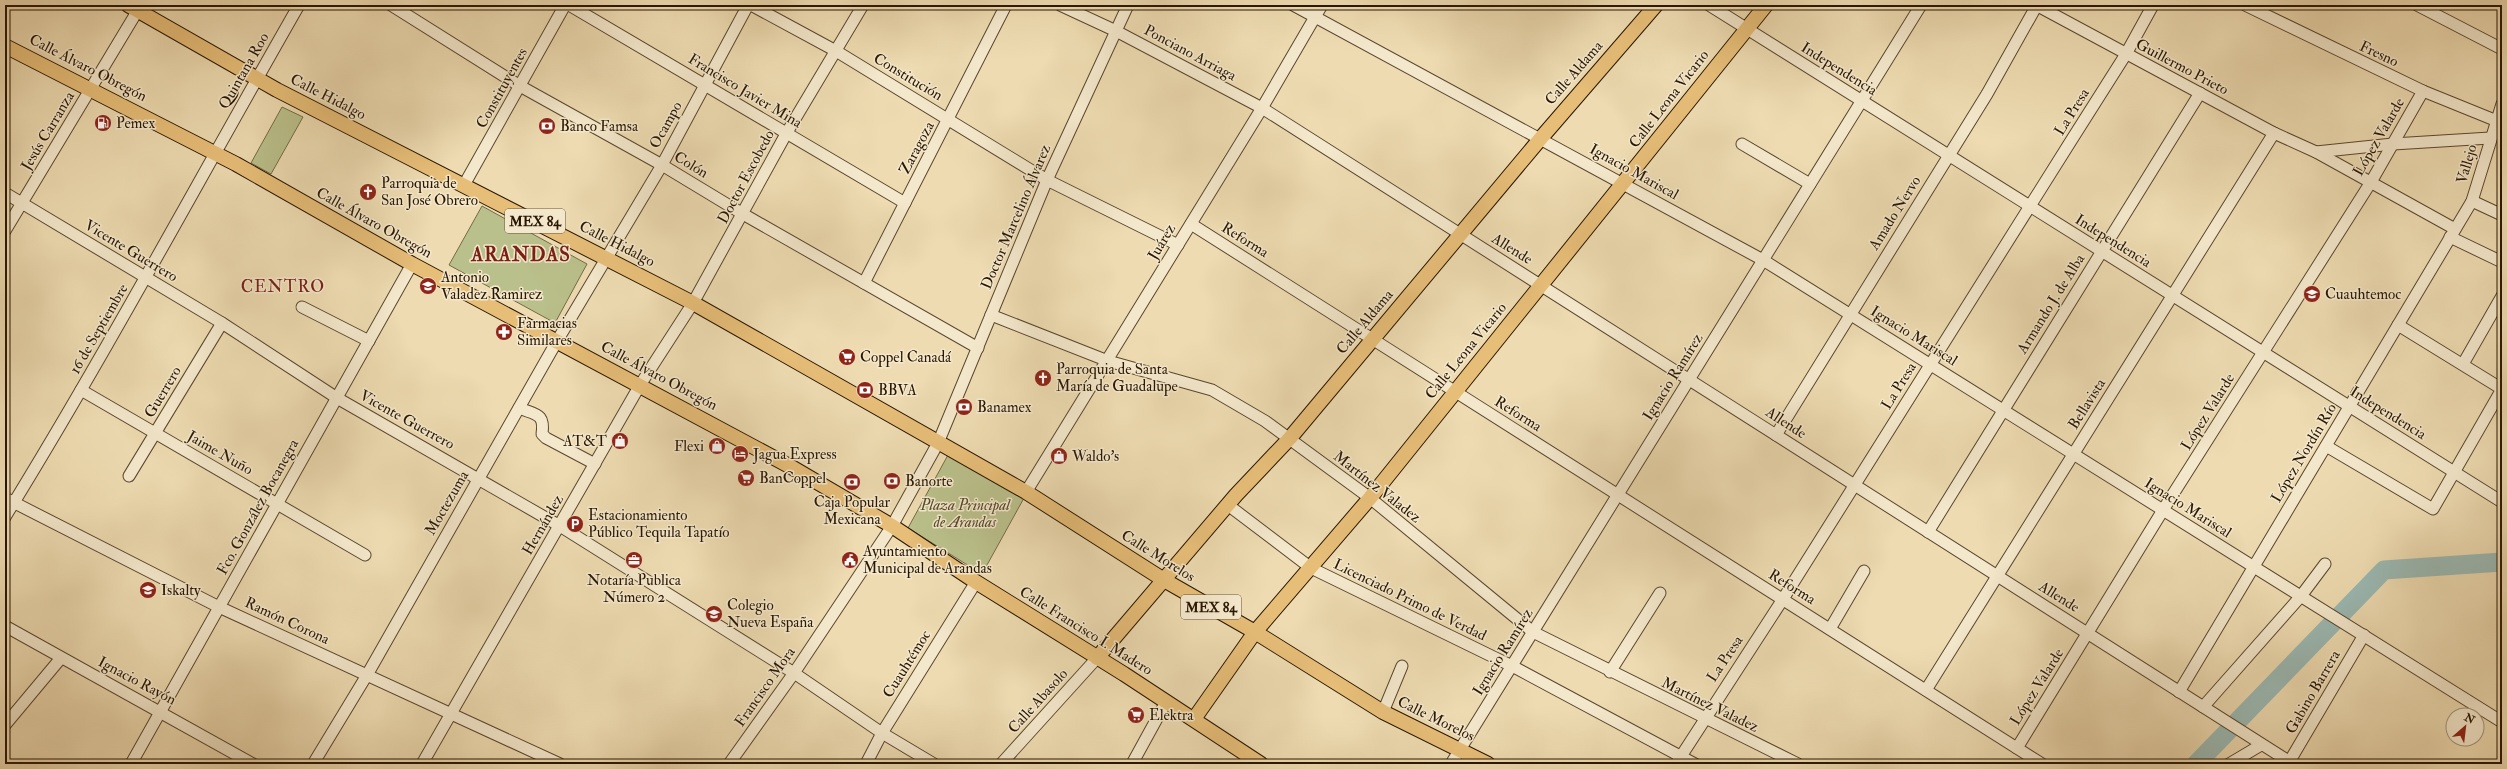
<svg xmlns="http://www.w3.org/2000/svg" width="2507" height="769" font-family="'IM FELL Double Pica',serif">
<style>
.green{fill:#bac08b;stroke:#726b46}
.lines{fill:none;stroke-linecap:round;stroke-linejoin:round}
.river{stroke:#9bb9b3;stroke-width:19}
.minor-casing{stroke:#5a472e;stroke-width:13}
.major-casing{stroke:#291602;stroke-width:16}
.minor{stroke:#f4e8cc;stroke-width:11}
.major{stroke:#e7be78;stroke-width:14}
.labels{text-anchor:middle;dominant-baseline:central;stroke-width:3;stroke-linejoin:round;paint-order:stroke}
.shield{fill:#f4e8cc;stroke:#66553f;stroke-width:1}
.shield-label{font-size:14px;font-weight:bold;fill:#291602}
.street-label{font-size:15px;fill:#291602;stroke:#f4e8cc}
.poi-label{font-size:15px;fill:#291602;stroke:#f4e8cc;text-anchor:start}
.park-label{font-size:15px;font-style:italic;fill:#54492b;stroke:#f4e8cc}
.quarter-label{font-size:17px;letter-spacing:1px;fill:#7a1f14;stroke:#f4e8cc}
.district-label{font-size:19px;font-weight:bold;letter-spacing:1px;fill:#7a1f14;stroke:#f4e8cc}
</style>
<rect width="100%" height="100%" fill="#eedbb1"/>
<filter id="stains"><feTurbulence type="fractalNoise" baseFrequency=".005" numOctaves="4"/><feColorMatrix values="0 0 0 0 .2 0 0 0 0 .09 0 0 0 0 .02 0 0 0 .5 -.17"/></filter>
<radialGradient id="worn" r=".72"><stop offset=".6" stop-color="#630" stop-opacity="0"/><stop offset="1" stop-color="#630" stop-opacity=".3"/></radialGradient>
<g class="green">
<path d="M 282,107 L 303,117 L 271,174 L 251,163 Z"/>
<path d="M 482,206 L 587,264 L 555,323 L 449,265 Z"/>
<path d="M 948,455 L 1024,498 L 982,574 L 908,528 Z"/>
</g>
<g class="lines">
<path class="river" d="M 2196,764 L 2384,570 L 2502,562"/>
<g class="minor-casing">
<g id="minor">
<path d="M 391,5 L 520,86 L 662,165 L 743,214 L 978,348"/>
<path d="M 569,5 L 905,203"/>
<path d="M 751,5 L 836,51 L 1047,180 L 1178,245"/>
<path d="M 1060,5 L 1116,31 L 1262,108 L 2293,764"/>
<path d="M 1293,5 L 1763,260 L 2502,722"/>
<path d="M 1709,5 L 2502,502"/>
<path d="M 2036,5 L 2274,133 L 2316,152 L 2455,229"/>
<path d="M 2245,5 L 2423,91 L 2502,123"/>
<path d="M 2417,5 L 2502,49"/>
<path d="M 1742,144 L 1810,184"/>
<path d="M 2316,152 L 2393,144 L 2490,138"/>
<path d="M 464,185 L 565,5"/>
<path d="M 5,193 L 222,323 L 337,398 L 560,526 L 794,673 L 882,733 L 934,764"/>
<path d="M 2472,201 L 2502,215"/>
<path d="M 1191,224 L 2042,764"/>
<path d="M 5,231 L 141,5"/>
<path d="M 2450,237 L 2502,262"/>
<path d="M 864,283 L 1006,5"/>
<path d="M 302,307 L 369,341"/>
<path d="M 991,315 L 1108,361 L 1212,390 L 1265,421 L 1370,498 L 1533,632 L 1798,764"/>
<path d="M 2398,325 L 2502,389"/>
<path d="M 2463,364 L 2502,296"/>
<path d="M 81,390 L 365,555"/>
<path d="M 519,408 C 536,415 545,413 542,434 L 546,438 L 595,464"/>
<path d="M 1776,435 L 1987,94 L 2037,5"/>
<path d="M 2326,446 L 2433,509 L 2502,389"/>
<path d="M 129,476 L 222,323"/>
<path d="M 1026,492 L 1262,108 L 1322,5"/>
<path d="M 5,498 L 219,607 L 560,764"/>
<path d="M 1228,505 L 1311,568 L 1512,666 L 1695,764"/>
<path d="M 5,517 C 108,350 201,176 299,5"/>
<path d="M 1928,532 L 2200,93"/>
<path d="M 5,626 L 253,764"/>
<path d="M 1830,629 L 1864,571"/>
<path d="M 1610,672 L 1660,593"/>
<path d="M 1926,690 L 2274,133"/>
<path d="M 2179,692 L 2472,201 L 2502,104"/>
<path d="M 2203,707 L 2301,596 L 2325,564"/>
<path d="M 1383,712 L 1402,666"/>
<path d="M 5,725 L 61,658"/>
<path d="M 2017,748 L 2163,510 L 2371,182 L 2423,91"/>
<path d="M 131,764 L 412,264"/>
<path d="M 313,764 L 367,675 L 557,341 L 662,165 L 748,5"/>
<path d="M 422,764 L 640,385 L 693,303 L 786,134 L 863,5"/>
<path d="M 729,764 L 794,673 L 892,526 L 938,443 L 1047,180 L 1128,5"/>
<path d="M 866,764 L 882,733 L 976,582"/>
<path d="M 1001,764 L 1097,658"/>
<path d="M 1132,764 L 1166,702"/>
<path d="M 1451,764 L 1921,5"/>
<path d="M 1676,764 L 1783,599 L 2069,144 L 2126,54 L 2153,5"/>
<path d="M 2229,764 L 2261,745"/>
<path d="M 2288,764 L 2364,635"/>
</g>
</g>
<g class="major-casing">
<g id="major">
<path d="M 128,5 L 277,90 L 693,303 L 1026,492 L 1164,580 L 1255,632 L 1383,712 L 1488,764"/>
<path d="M 5,46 L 236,164 L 412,264 L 793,468 L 892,526 L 976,582 L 1124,674 L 1261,764"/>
<path d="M 1097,658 L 1236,495 L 1290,438 L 1541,138 L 1656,5"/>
<path d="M 1194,719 L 1255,632 L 1370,498 L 1766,5"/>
</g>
</g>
<use href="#minor" class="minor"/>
<use href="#major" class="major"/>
</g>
<defs>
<g id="fuel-disc" transform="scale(0.9)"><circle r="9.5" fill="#8f2418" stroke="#f4e8cc"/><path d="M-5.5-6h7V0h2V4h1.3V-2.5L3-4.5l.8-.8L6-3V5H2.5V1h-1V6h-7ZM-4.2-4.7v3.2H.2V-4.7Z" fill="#fff"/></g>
<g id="bank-disc" transform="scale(0.9)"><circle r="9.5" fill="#8f2418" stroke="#f4e8cc"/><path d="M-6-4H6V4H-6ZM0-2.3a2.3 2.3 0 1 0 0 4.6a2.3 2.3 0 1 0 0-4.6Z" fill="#fff"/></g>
<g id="church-disc" transform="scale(0.9)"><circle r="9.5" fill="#8f2418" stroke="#f4e8cc"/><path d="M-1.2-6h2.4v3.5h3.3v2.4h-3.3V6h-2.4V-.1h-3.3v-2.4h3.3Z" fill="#fff"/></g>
<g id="school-disc" transform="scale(0.9)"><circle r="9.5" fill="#8f2418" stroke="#f4e8cc"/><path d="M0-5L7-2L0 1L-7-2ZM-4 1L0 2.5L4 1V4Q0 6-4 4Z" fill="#fff"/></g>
<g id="pharmacy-disc" transform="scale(0.9)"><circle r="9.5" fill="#8f2418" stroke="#f4e8cc"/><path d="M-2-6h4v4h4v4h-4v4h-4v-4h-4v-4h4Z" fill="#fff"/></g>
<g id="supermarket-disc" transform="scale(0.9)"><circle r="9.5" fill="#8f2418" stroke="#f4e8cc"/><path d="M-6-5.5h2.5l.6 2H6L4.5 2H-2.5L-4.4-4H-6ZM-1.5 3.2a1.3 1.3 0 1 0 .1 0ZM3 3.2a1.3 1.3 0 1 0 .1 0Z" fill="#fff"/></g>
<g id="shop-disc" transform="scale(0.9)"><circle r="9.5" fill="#8f2418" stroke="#f4e8cc"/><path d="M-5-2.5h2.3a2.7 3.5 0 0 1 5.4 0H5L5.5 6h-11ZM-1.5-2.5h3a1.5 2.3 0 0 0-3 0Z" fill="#fff"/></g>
<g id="hotel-disc" transform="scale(0.9)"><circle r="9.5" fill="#8f2418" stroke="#f4e8cc"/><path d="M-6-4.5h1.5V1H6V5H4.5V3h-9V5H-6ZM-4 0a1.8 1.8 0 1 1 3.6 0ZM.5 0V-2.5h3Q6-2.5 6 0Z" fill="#fff"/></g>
<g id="parking-disc" transform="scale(0.9)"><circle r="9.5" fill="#8f2418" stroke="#f4e8cc"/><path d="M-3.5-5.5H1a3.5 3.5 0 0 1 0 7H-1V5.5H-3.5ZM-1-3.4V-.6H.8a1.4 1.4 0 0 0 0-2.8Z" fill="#fff"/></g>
<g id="office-disc" transform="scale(0.9)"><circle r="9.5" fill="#8f2418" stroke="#f4e8cc"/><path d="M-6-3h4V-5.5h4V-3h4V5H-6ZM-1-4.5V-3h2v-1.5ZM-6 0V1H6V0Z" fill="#fff"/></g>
<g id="civic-disc" transform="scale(0.9)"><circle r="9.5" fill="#8f2418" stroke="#f4e8cc"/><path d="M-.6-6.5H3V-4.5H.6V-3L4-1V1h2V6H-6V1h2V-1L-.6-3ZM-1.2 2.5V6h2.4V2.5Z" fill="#fff"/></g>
<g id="university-disc" transform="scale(0.9)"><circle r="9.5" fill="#8f2418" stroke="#f4e8cc"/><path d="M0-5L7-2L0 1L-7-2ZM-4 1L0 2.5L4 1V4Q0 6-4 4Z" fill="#fff"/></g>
</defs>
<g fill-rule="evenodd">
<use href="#fuel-disc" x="103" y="123"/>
<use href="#bank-disc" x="547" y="126"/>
<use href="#church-disc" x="368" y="192"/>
<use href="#school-disc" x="428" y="286"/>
<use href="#school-disc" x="2312" y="294"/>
<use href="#pharmacy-disc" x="504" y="332"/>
<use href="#supermarket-disc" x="847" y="357"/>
<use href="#church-disc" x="1043" y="378"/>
<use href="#bank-disc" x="865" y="390"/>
<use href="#bank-disc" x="964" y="407"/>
<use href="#shop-disc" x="620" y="441"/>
<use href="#shop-disc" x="717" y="446"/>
<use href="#hotel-disc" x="740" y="454"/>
<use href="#shop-disc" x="1059" y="456"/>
<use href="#supermarket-disc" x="746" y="478"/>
<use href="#bank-disc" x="892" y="481"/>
<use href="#bank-disc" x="852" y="482"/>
<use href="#parking-disc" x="575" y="524"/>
<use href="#office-disc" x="634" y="560"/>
<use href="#civic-disc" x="850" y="560"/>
<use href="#school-disc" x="148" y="590"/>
<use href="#university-disc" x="714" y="614"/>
<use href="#supermarket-disc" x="1136" y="715"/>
</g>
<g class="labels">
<g class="shield">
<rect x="505" y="209" width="60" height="24" rx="3"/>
<rect x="1181" y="595" width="60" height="24" rx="3"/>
</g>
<g class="shield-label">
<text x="535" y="221">MEX 84</text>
<text x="1211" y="607">MEX 84</text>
</g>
<g class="street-label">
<text transform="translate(1190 53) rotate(28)">Ponciano Arriaga</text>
<text transform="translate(2379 54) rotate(25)">Fresno</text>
<text transform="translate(2182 67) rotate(28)">Guillermo Prieto</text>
<text transform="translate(88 68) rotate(27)">Calle Álvaro Obregón</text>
<text transform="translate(1839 69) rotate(32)">Independencia</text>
<text transform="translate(244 71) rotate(-60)">Quintana Roo</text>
<text transform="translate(1574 73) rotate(-49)">Calle Aldama</text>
<text transform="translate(908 77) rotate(31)">Constitución</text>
<text transform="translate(502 88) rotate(-61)">Constituyentes</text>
<text transform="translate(745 91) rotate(31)">Francisco Javier Mina</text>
<text transform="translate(328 97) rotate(27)">Calle Hidalgo</text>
<text transform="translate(1669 99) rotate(-52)">Calle Leona Vicario</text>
<text transform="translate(2072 112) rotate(-58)">La Presa</text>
<text transform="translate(666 125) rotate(-61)">Ocampo</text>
<text transform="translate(48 131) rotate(-59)">Jesús Carranza</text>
<text transform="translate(2379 137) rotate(-60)">López Valarde</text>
<text transform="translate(917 148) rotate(-62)">Zaragoza</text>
<text transform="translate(2467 164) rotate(-74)">Vallejo</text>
<text transform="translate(691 165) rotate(31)">Colón</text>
<text transform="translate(1634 172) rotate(29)">Ignacio Mariscal</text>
<text transform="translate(746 177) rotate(-62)">Doctor Escobedo</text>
<text transform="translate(1895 213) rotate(-58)">Amado Nervo</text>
<text transform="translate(1016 217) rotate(-67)">Doctor Marcelino Álvarez</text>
<text transform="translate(374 223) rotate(29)">Calle Álvaro Obregón</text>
<text transform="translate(1245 240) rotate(32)">Reforma</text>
<text transform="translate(2113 241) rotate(32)">Independencia</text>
<text transform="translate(1162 242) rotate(-59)">Juárez</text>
<text transform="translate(617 244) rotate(27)">Calle Hidalgo</text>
<text transform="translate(1512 249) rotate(32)">Allende</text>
<text transform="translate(131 251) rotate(31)">Vicente Guerrero</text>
<text transform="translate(2051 304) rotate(-58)">Armando J. de Alba</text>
<text transform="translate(1365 322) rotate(-50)">Calle Aldama</text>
<text transform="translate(99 329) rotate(-60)">16 de Septiembre</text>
<text transform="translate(1914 336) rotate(32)">Ignacio Mariscal</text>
<text transform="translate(1466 351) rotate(-51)">Calle Leona Vicario</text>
<text transform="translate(659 376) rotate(28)">Calle Álvaro Obregón</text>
<text transform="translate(1673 377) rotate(-58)">Ignacio Ramírez</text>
<text transform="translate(1899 386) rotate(-58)">La Presa</text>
<text transform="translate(163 392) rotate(-59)">Guerrero</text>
<text transform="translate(2087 404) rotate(-58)">Bellavista</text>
<text transform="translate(2208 412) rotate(-58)">López Valarde</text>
<text transform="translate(2388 413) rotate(32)">Independencia</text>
<text transform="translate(1518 414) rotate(32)">Reforma</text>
<text transform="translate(407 420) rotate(29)">Vicente Guerrero</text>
<text transform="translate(1786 423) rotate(33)">Allende</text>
<text transform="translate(220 453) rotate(30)">Jaime Nuño</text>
<text transform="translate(2304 453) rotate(-59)">López Nordín Río</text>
<text transform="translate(1377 487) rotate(38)">Martínez Valadez</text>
<text transform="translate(447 503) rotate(-60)">Moctezuma</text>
<text transform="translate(258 507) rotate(-61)">Fco. González Bocanegra</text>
<text transform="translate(2188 508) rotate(32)">Ignacio Mariscal</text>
<text transform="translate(543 525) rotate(-60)">Hernández</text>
<text transform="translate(1158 556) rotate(32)">Calle Morelos</text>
<text transform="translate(1792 587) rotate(32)">Reforma</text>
<text transform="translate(2059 597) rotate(32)">Allende</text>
<text transform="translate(1410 600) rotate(26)">Licenciado Primo de Verdad</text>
<text transform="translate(287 621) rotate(25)">Ramón Corona</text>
<text transform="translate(1086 631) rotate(32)">Calle Francisco I. Madero</text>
<text transform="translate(1503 652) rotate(-58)">Ignacio Ramírez</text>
<text transform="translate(1725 659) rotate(-56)">La Presa</text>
<text transform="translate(907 664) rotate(-58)">Cuauhtémoc</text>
<text transform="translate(137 681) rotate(28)">Ignacio Rayón</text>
<text transform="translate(765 687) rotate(-55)">Francisco Mora</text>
<text transform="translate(2037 687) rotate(-58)">López Valarde</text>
<text transform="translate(2313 692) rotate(-60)">Gabino Barrera</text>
<text transform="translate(1038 701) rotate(-48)">Calle Abasolo</text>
<text transform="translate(1710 705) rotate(26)">Martínez Valadez</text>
<text transform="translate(1436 719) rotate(26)">Calle Morelos</text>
</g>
<g class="poi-label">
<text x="116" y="123">Pemex</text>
<text x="560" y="126">Banco Famsa</text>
<text x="381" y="183">Parroquia de<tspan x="381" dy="17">San José Obrero</tspan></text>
<text x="441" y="277">Antonio<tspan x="441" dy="17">Valadez Ramirez</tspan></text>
<text x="2325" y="294">Cuauhtemoc</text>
<text x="517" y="323">Farmacias<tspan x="517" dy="17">Similares</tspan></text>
<text x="860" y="357">Coppel Canadá</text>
<text x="1056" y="369">Parroquia de Santa<tspan x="1056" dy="17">María de Guadalupe</tspan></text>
<text x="878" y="390">BBVA</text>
<text x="977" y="407">Banamex</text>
<text x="607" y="441" text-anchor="end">AT&amp;T</text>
<text x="704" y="446" text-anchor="end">Flexi</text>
<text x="753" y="454">Jagua Express</text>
<text x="1072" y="456">Waldo's</text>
<text x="759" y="478">BanCoppel</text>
<text x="905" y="481">Banorte</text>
<text x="852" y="502" text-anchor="middle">Caja Popular<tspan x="852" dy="17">Mexicana</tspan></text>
<text x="588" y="515">Estacionamiento<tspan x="588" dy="17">Público Tequila Tapatío</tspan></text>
<text x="863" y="551">Ayuntamiento<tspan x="863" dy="17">Municipal de Arandas</tspan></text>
<text x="634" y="580" text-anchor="middle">Notaría Publica<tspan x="634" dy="17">Número 2</tspan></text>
<text x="161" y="590">Iskalty</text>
<text x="727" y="605">Colegio<tspan x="727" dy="17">Nueva España</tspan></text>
<text x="1149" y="715">Elektra</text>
</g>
<g class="park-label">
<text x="965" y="505">Plaza Principal<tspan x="965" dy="17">de Arandas</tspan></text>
</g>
<g class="quarter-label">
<text x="283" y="286">CENTRO</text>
</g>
<g class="district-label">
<text x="521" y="255">ARANDAS</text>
</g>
</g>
<rect width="2507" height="769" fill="none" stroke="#eedbb1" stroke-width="20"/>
<rect x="6" y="6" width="2495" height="757" fill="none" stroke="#291602" stroke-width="2"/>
<rect x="10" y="10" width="2487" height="749" fill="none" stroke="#291602"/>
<g transform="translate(2465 727) rotate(28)"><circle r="19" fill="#f4e8cc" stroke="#a3947b"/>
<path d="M0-3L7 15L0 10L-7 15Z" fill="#8f2418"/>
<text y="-6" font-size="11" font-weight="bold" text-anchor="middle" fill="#291602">N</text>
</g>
<rect width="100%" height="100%" filter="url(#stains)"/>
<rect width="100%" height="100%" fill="url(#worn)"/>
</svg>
